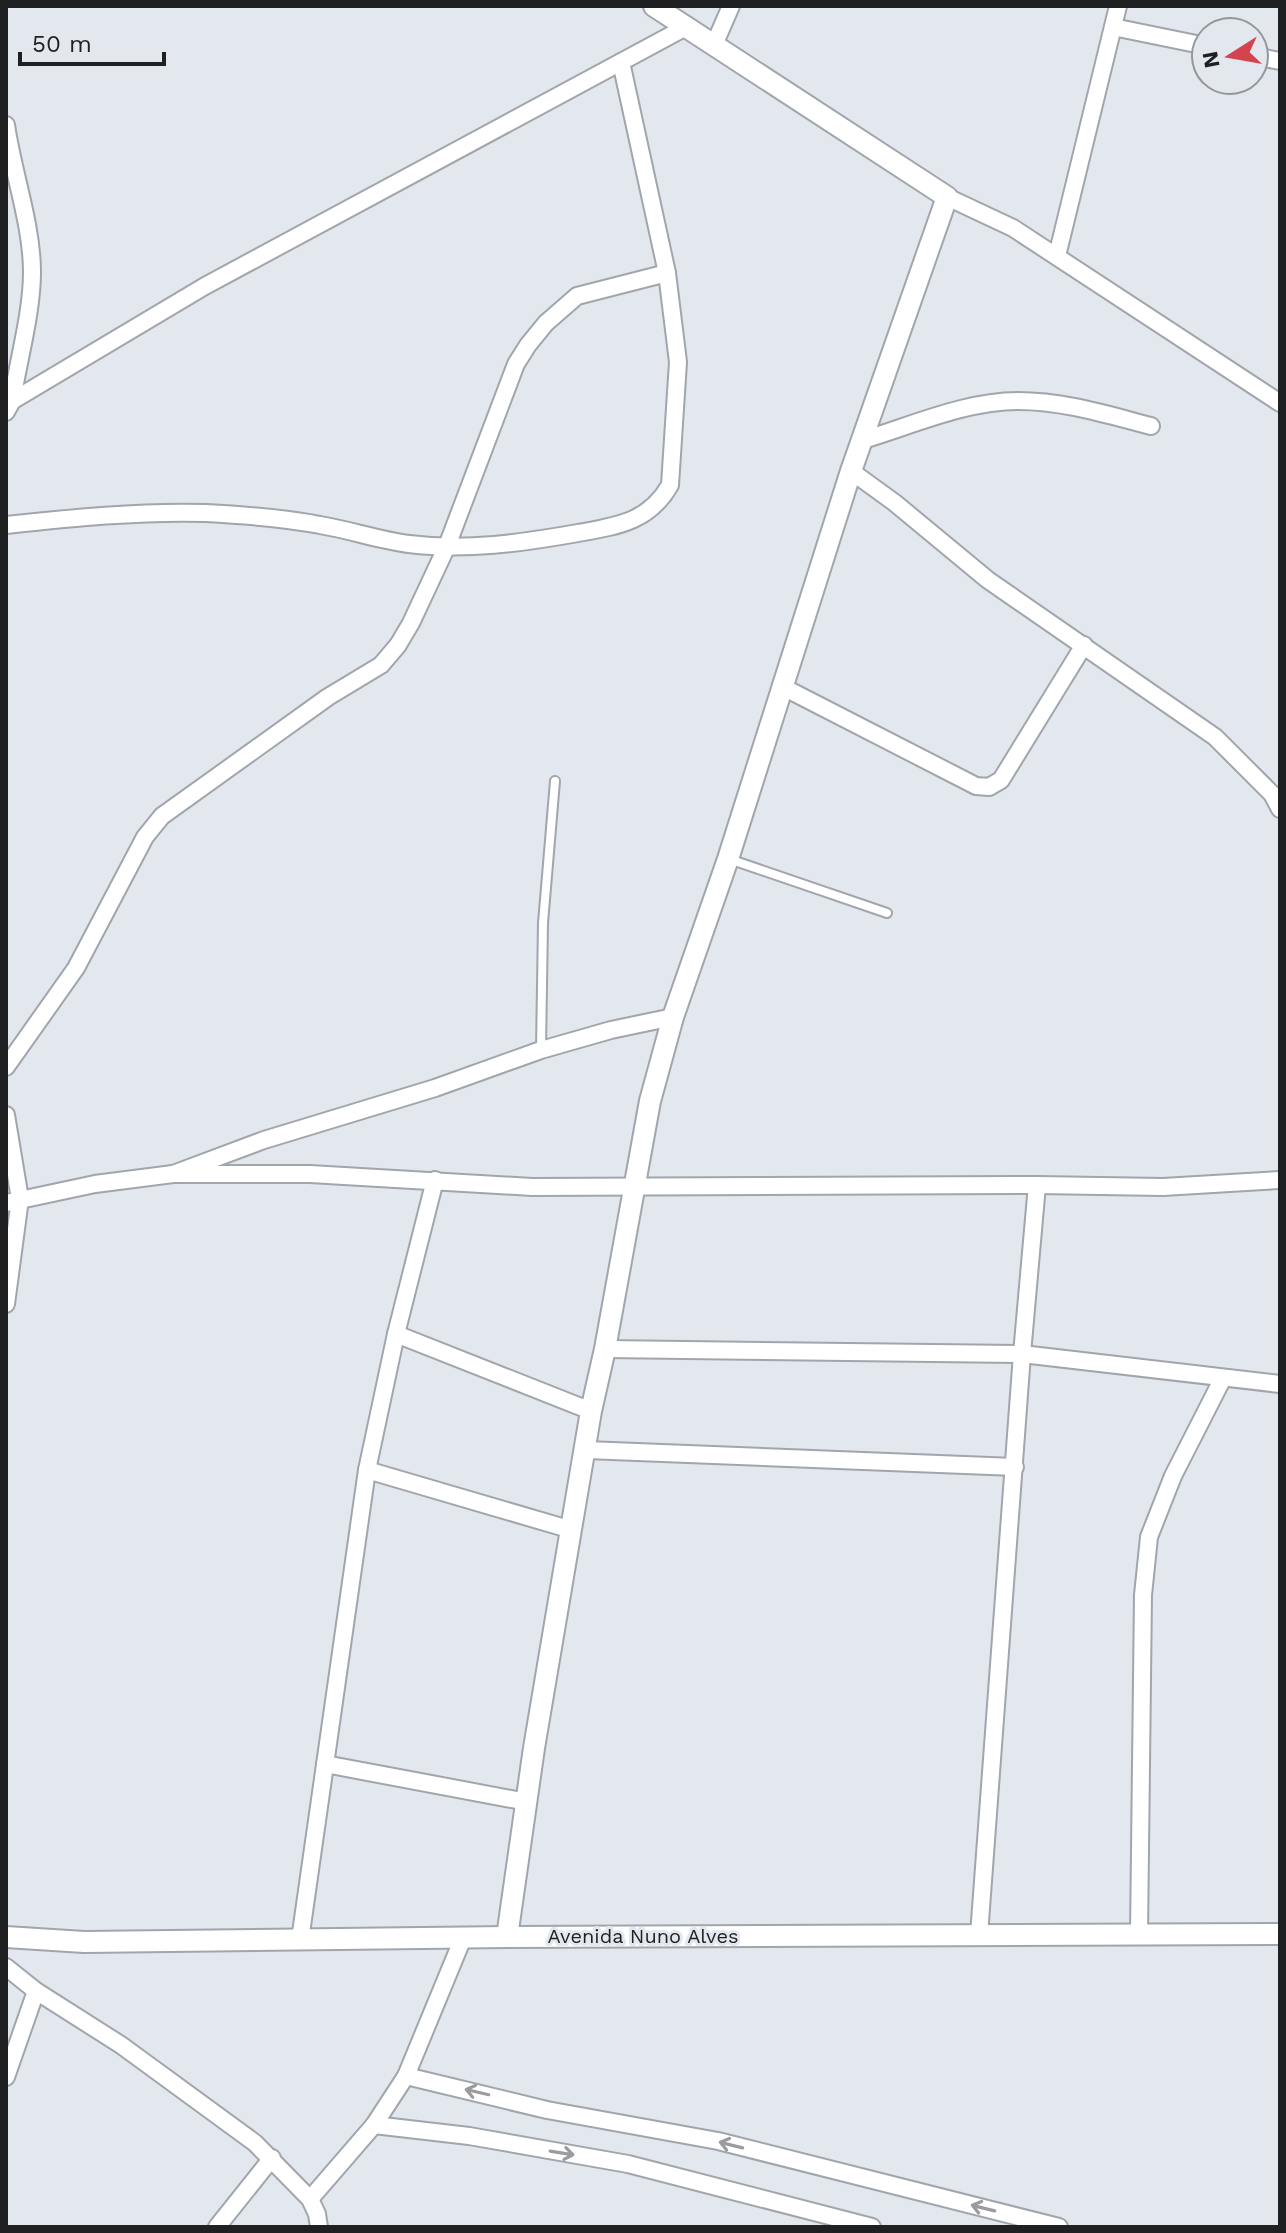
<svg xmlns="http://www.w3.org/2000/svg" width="1286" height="2233" font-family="'Work Sans',sans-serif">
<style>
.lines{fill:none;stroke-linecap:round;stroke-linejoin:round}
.service-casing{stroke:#a1a5ac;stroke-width:12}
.minor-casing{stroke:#a1a5ac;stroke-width:20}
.tertiary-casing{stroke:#a1a5ac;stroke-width:24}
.service{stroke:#fff;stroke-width:8}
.minor{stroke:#fff;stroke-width:16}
.tertiary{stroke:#fff;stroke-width:20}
.oneway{stroke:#9a9b9c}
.labels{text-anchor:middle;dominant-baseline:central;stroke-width:6;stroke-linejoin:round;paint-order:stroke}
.street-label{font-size:20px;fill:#1e2022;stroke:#e3e7ee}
</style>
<rect width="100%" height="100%" fill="#e3e7ee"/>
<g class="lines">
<g class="service-casing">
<g id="service">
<path d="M 729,859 L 887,913"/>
<path d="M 541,1049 L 543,923 L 555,781"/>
</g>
</g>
<g class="minor-casing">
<g id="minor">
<path d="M 1113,27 L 1206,46"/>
<path d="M 714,45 L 731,6"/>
<path d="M 1254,56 L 1280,61"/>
<path d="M 6,125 C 13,173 32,225 32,272 C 32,313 18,361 12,401 L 6,412"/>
<path d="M 947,197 L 1013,228 L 1280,403"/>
<path d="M 1057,256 L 1118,6"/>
<path d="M 12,401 L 205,286 L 686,27"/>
<path d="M 863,440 C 913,425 966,401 1018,401 C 1064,401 1108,415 1151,426"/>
<path d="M 851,471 L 895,503 L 988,580 L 1215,737 L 1272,794 L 1280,809"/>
<path d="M 6,525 C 72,518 139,511 206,513 C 243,515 284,518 320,525 C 350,530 379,540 409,544 C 466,551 522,543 578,533 C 617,526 649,522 670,485 L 678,362 L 667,273 L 621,62"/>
<path d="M 781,686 L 976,786 L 989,787 L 1001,780 L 1084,645"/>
<path d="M 6,1067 L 76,968 L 145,837 L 162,816 L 328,697 L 381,665 L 398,645 L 411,623 L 447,546 L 516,364 L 528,345 L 546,323 L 577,296 L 667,273"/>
<path d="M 6,1115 L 20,1199 L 6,1304"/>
<path d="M 173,1174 L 310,1174 L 532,1187 L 1037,1185 L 1163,1187 L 1280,1180"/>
<path d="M 6,1203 L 95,1184 L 173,1174 L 264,1140 L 435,1088 L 541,1050 L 611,1030 L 673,1017"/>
<path d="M 396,1334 L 591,1411"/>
<path d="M 605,1349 L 1022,1354 L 1280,1384"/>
<path d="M 586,1450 L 1015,1467"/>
<path d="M 367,1470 L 572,1530"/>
<path d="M 325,1764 L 527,1802"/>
<path d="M 979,1935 L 1022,1354 L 1037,1185"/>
<path d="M 1139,1935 L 1143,1595 L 1149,1537 L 1173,1476 L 1223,1378"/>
<path d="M 300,1940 L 367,1470 L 396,1334 L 435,1180"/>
<path d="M 6,1967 L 36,1991 L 121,2045 L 255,2143 L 310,2199 L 317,2214 L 319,2227"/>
<path d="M 406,2076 L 547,2110 L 718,2141 L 1059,2227"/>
<path d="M 6,2077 L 36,1991"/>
<path d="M 374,2125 L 469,2136 L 628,2164 L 872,2227"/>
<path d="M 310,2199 L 374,2125 L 406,2076 L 463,1938"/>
<path d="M 217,2227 L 272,2158"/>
</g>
</g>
<g class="tertiary-casing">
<g id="tertiary">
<path d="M 6,1937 L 84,1942 L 507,1937 L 1280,1934"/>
<path d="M 507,1937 L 534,1748 L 591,1411 L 605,1349 L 650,1101 L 673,1017 L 728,859 L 851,471 L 947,197 L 654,6"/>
</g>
</g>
<use href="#service" class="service"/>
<use href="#minor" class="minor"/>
<use href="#tertiary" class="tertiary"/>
</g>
<defs><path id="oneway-shaft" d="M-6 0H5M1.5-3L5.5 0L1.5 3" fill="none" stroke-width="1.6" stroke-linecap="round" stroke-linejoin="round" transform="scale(2)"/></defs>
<g class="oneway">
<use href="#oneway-shaft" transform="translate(477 2092) rotate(-167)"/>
<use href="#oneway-shaft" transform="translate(731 2145) rotate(-166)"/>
<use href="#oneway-shaft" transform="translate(562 2153) rotate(9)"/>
<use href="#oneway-shaft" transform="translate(983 2208) rotate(-166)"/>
</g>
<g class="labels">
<g class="street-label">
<text x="643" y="1936">Avenida Nuno Alves</text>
</g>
</g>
<rect width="1286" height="2233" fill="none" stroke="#1e2022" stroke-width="16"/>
<g transform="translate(1230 56) rotate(259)"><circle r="38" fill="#e3e7ee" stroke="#94979c" stroke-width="2"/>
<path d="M0-6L14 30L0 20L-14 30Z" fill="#d4444e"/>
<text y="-12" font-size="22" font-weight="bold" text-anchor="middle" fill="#1e2022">N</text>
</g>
<path d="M20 52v12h144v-12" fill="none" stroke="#1e2022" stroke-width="4"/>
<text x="32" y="52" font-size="24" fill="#1e2022" stroke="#e3e7ee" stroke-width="6" paint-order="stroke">50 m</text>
</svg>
